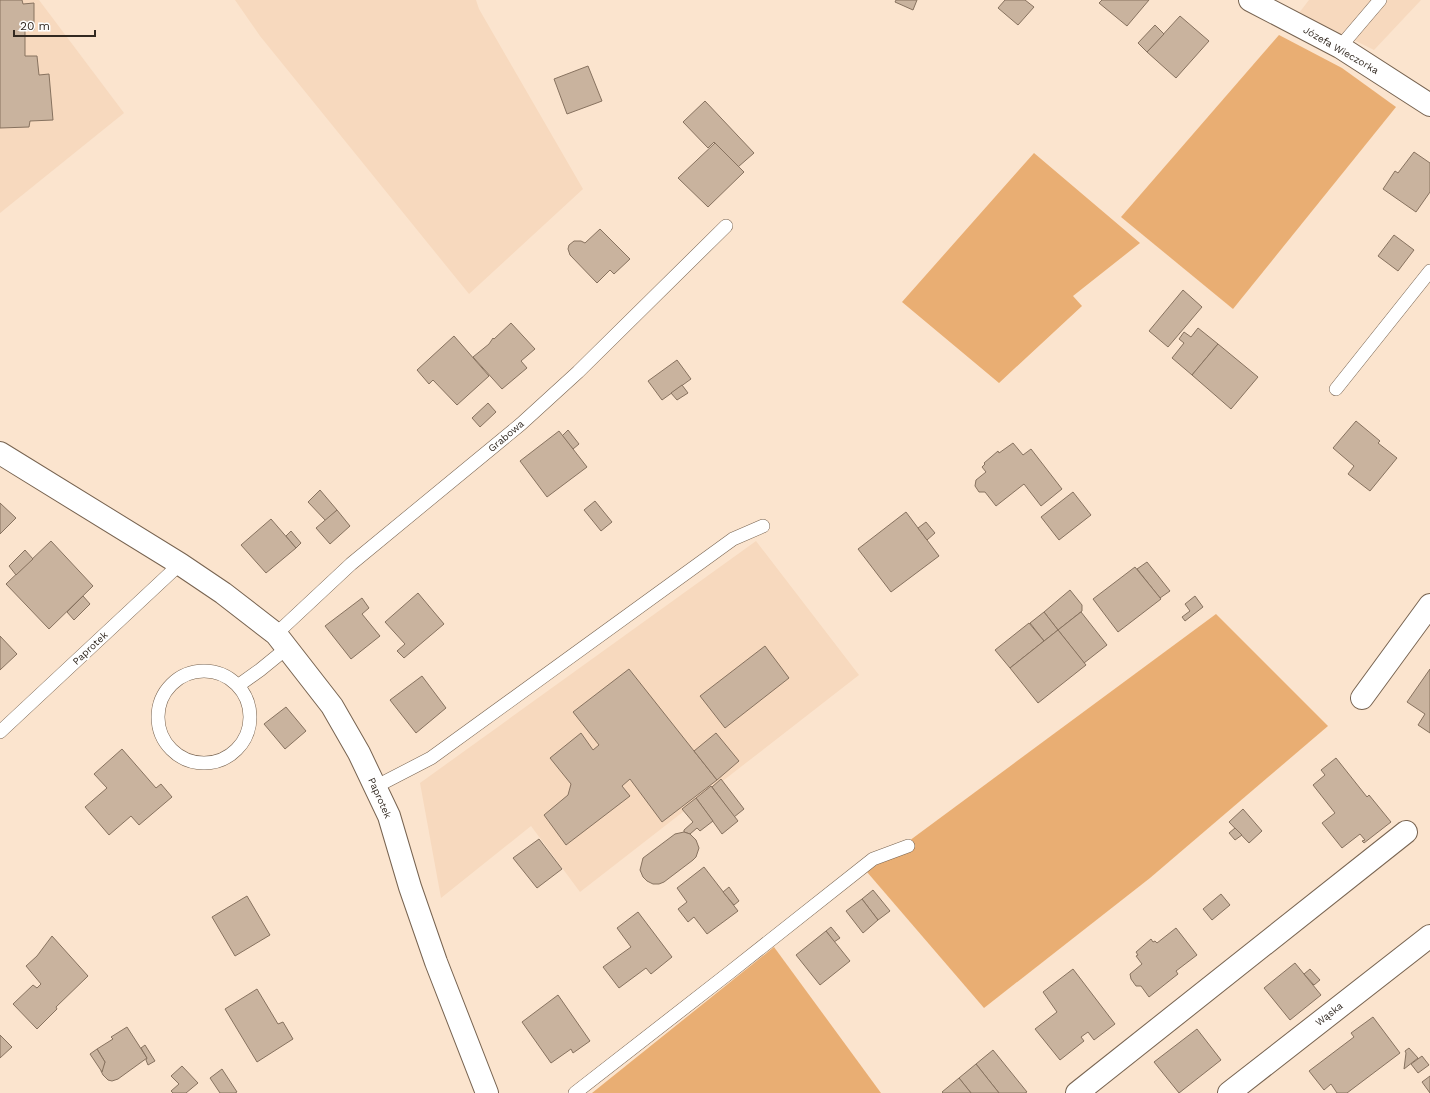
<svg xmlns="http://www.w3.org/2000/svg" width="1430" height="1093" font-family="'Work Sans',sans-serif">
<style>
.built{fill:#f7d9be}
.green{fill:#e9ae73}
.building{fill:#c9b39e;stroke:#87725f}
.lines{fill:none;stroke-linecap:round;stroke-linejoin:round}
.service-casing{stroke:#776350;stroke-width:14}
.minor-casing{stroke:#776350;stroke-width:24}
.service{stroke:#fff;stroke-width:13}
.minor{stroke:#fff;stroke-width:22}
.labels{text-anchor:middle;dominant-baseline:central;stroke-width:4;stroke-linejoin:round;paint-order:stroke}
.street-label{font-size:10px;fill:#322921;stroke:#fff}
</style>
<rect width="100%" height="100%" fill="#fbe4ce"/>
<g class="built">
<path d="M 0,0 L 39,0 L 124,113 L 0,213 Z"/>
<path d="M 235,0 L 476,0 L 479,9 L 583,189 L 469,294 L 260,36 Z"/>
<path d="M 1309,0 L 1421,0 L 1374,50 L 1299,13 Z"/>
<path d="M 756,541 L 859,675 L 580,892 L 531,826 L 441,898 L 420,783 Z"/>
</g>
<g class="green">
<path d="M 1279,35 L 1342,68 L 1396,107 L 1233,309 L 1121,217 Z"/>
<path d="M 1034,153 L 1140,243 L 1073,296 L 1082,306 L 999,383 L 902,302 Z"/>
<path d="M 1216,614 L 1328,726 L 1150,878 L 984,1008 L 867,872 Z"/>
<path d="M 774,947 L 881,1093 L 592,1093 Z"/>
</g>
<g class="building">
<path d="M 0,0 L 22,0 L 23,4 L 34,3 L 34,30 L 25,30 L 25,56 L 37,56 L 39,75 L 49,74 L 53,120 L 30,121 L 29,127 L 0,128 Z"/>
<path d="M 896,0 L 917,0 L 913,10 L 895,2 Z"/>
<path d="M 1005,0 L 1025,0 L 1034,7 L 1018,25 L 998,8 Z"/>
<path d="M 1102,0 L 1149,0 L 1127,26 L 1099,3 Z"/>
<path d="M 1180,16 L 1209,41 L 1176,78 L 1147,52 Z"/>
<path d="M 1155,25 L 1164,34 L 1147,52 L 1138,43 Z"/>
<path d="M 588,66 L 602,101 L 567,114 L 554,79 Z"/>
<path d="M 705,101 L 754,153 L 738,167 L 714,142 L 708,148 L 683,122 Z"/>
<path d="M 715,143 L 744,172 L 708,207 L 678,178 Z"/>
<path d="M 1414,152 L 1430,163 L 1430,192 L 1416,212 L 1383,189 L 1395,171 L 1398,173 Z"/>
<path d="M 600,229 L 630,259 L 614,274 L 610,270 L 597,283 L 570,255 L 568,249 L 569,245 L 574,241 L 581,241 L 585,243 Z"/>
<path d="M 1394,235 L 1414,250 L 1398,271 L 1378,256 Z"/>
<path d="M 1183,290 L 1202,307 L 1168,347 L 1149,331 Z"/>
<path d="M 511,323 L 535,349 L 521,361 L 527,368 L 502,389 L 473,357 L 489,344 L 493,338 L 494,339 Z"/>
<path d="M 1198,328 L 1218,344 L 1192,375 L 1172,358 L 1184,343 L 1179,339 L 1184,332 L 1191,337 Z"/>
<path d="M 454,336 L 489,376 L 457,405 L 433,380 L 429,384 L 417,370 Z"/>
<path d="M 1218,344 L 1258,377 L 1231,409 L 1192,375 Z"/>
<path d="M 677,360 L 691,379 L 662,400 L 648,381 Z"/>
<path d="M 682,385 L 688,393 L 677,400 L 671,393 Z"/>
<path d="M 488,403 L 496,412 L 480,427 L 472,418 Z"/>
<path d="M 1356,421 L 1380,441 L 1378,443 L 1397,458 L 1370,491 L 1348,474 L 1354,466 L 1333,448 Z"/>
<path d="M 568,430 L 579,444 L 573,449 L 562,436 Z"/>
<path d="M 559,431 L 587,467 L 547,497 L 520,461 Z"/>
<path d="M 1013,443 L 1023,455 L 1031,449 L 1062,489 L 1041,506 L 1024,484 L 996,506 L 985,492 L 979,492 L 975,486 L 976,480 L 986,472 L 982,467 L 985,464 L 984,463 L 998,451 L 999,453 Z"/>
<path d="M 320,490 L 337,510 L 326,521 L 308,502 Z"/>
<path d="M 1073,492 L 1091,515 L 1059,540 L 1041,517 Z"/>
<path d="M 595,501 L 612,522 L 601,531 L 584,510 Z"/>
<path d="M 0,503 L 16,518 L 0,534 Z"/>
<path d="M 337,510 L 350,526 L 330,544 L 316,528 Z"/>
<path d="M 906,512 L 939,556 L 891,592 L 858,549 Z"/>
<path d="M 271,519 L 296,548 L 266,573 L 241,545 Z"/>
<path d="M 926,522 L 935,533 L 927,540 L 918,528 Z"/>
<path d="M 291,531 L 301,543 L 296,548 L 286,536 Z"/>
<path d="M 51,541 L 93,586 L 49,629 L 6,584 Z"/>
<path d="M 25,550 L 33,559 L 16,575 L 9,566 Z"/>
<path d="M 1147,562 L 1170,591 L 1160,598 L 1137,569 Z"/>
<path d="M 1135,567 L 1161,599 L 1118,632 L 1093,599 Z"/>
<path d="M 1070,590 L 1082,605 L 1082,611 L 1058,630 L 1044,612 Z"/>
<path d="M 418,593 L 444,624 L 404,658 L 397,651 L 405,644 L 385,622 Z"/>
<path d="M 83,596 L 90,604 L 74,620 L 67,612 Z"/>
<path d="M 1195,596 L 1203,607 L 1185,621 L 1182,617 L 1190,611 L 1185,604 Z"/>
<path d="M 362,598 L 369,608 L 362,614 L 380,636 L 351,659 L 325,626 Z"/>
<path d="M 1044,612 L 1058,630 L 1044,641 L 1030,623 Z"/>
<path d="M 1081,612 L 1107,645 L 1084,663 L 1058,630 Z"/>
<path d="M 1029,623 L 1044,641 L 1010,668 L 995,650 Z"/>
<path d="M 1058,630 L 1086,665 L 1038,703 L 1010,668 Z"/>
<path d="M 0,636 L 17,654 L 0,670 Z"/>
<path d="M 765,646 L 789,678 L 725,728 L 700,696 Z"/>
<path d="M 629,669 L 717,780 L 662,822 L 630,779 L 622,786 L 630,796 L 566,845 L 544,815 L 568,795 L 571,784 L 550,758 L 581,733 L 593,750 L 599,745 L 573,712 Z"/>
<path d="M 1430,669 L 1430,733 L 1418,725 L 1425,714 L 1407,702 Z"/>
<path d="M 422,676 L 446,708 L 416,733 L 390,700 Z"/>
<path d="M 286,707 L 306,731 L 285,749 L 264,724 Z"/>
<path d="M 716,733 L 739,761 L 717,780 L 694,751 Z"/>
<path d="M 122,749 L 156,788 L 161,784 L 172,797 L 139,825 L 131,816 L 109,835 L 85,807 L 107,788 L 94,774 Z"/>
<path d="M 1336,758 L 1367,797 L 1369,795 L 1391,822 L 1364,843 L 1362,841 L 1365,840 L 1360,834 L 1342,848 L 1322,823 L 1335,813 L 1313,785 L 1325,775 L 1321,770 Z"/>
<path d="M 721,779 L 744,809 L 734,817 L 712,787 Z"/>
<path d="M 711,786 L 738,821 L 722,834 L 696,798 Z"/>
<path d="M 696,798 L 713,821 L 700,831 L 697,828 L 690,834 L 684,832 L 684,830 L 693,822 L 682,809 Z"/>
<path d="M 1243,809 L 1262,831 L 1249,843 L 1229,822 Z"/>
<path d="M 1235,828 L 1242,835 L 1235,840 L 1229,833 Z"/>
<path d="M 684,832 L 690,834 L 696,840 L 699,848 L 696,857 L 693,860 L 664,882 L 659,884 L 653,884 L 647,881 L 643,877 L 640,870 L 643,858 L 675,834 Z"/>
<path d="M 539,839 L 562,869 L 537,888 L 513,858 Z"/>
<path d="M 704,867 L 738,911 L 707,934 L 694,917 L 688,922 L 678,909 L 687,902 L 677,888 Z"/>
<path d="M 729,887 L 739,901 L 734,905 L 723,892 Z"/>
<path d="M 873,890 L 890,911 L 878,920 L 862,899 Z"/>
<path d="M 1221,894 L 1230,905 L 1212,920 L 1203,909 Z"/>
<path d="M 247,896 L 270,935 L 235,956 L 212,917 Z"/>
<path d="M 862,899 L 878,920 L 863,933 L 846,911 Z"/>
<path d="M 638,912 L 672,957 L 651,974 L 646,968 L 619,988 L 603,967 L 631,947 L 617,928 Z"/>
<path d="M 831,927 L 840,938 L 834,942 L 826,931 Z"/>
<path d="M 1176,928 L 1197,955 L 1176,971 L 1178,974 L 1149,997 L 1141,986 L 1136,986 L 1131,979 L 1130,974 L 1142,964 L 1136,956 L 1138,955 L 1136,952 L 1151,939 L 1153,942 L 1155,941 L 1157,943 Z"/>
<path d="M 826,931 L 850,961 L 820,985 L 796,955 Z"/>
<path d="M 52,936 L 88,976 L 56,1007 L 57,1009 L 37,1029 L 13,1004 L 33,985 L 37,988 L 41,984 L 26,966 L 37,956 Z"/>
<path d="M 1295,963 L 1321,995 L 1290,1020 L 1264,988 Z"/>
<path d="M 1073,969 L 1115,1024 L 1094,1040 L 1088,1032 L 1081,1037 L 1084,1041 L 1060,1060 L 1035,1029 L 1057,1012 L 1043,992 Z"/>
<path d="M 1310,969 L 1320,980 L 1314,985 L 1304,974 Z"/>
<path d="M 257,989 L 278,1024 L 283,1022 L 293,1039 L 257,1062 L 225,1009 Z"/>
<path d="M 558,995 L 590,1041 L 573,1053 L 571,1049 L 551,1063 L 522,1022 Z"/>
<path d="M 1373,1017 L 1400,1053 L 1347,1093 L 1337,1093 L 1331,1084 L 1324,1090 L 1309,1071 L 1354,1037 L 1351,1033 Z"/>
<path d="M 127,1027 L 147,1058 L 118,1079 L 112,1081 L 108,1080 L 103,1075 L 101,1071 L 105,1062 L 97,1049 L 113,1039 L 111,1037 Z"/>
<path d="M 1197,1029 L 1221,1060 L 1179,1093 L 1154,1062 Z"/>
<path d="M 0,1035 L 12,1047 L 0,1058 Z"/>
<path d="M 145,1045 L 155,1061 L 148,1065 L 146,1060 L 147,1058 L 141,1048 Z"/>
<path d="M 1409,1048 L 1418,1058 L 1404,1069 L 1406,1053 L 1405,1051 Z"/>
<path d="M 97,1049 L 105,1062 L 102,1072 L 90,1054 Z"/>
<path d="M 993,1050 L 1027,1092 L 1025,1093 L 999,1093 L 976,1064 Z"/>
<path d="M 1422,1056 L 1429,1065 L 1418,1073 L 1411,1064 Z"/>
<path d="M 976,1064 L 999,1093 L 971,1093 L 959,1078 Z"/>
<path d="M 182,1066 L 198,1083 L 186,1093 L 173,1093 L 171,1091 L 179,1084 L 171,1076 Z"/>
<path d="M 222,1069 L 237,1092 L 235,1093 L 220,1093 L 210,1078 Z"/>
<path d="M 1430,1076 L 1430,1093 L 1422,1082 Z"/>
<path d="M 959,1078 L 971,1093 L 943,1093 L 942,1092 Z"/>
</g>
<g class="lines">
<g class="service-casing">
<g id="service">
<path d="M 1340,47 L 1380,0"/>
<path d="M 1336,389 L 1430,271"/>
<path d="M 276,634 L 351,564 L 521,424 L 578,372 L 726,226"/>
<circle cx="204" cy="717" r="46"/>
<path d="M 239,685 L 260,670 L 287,648"/>
<path d="M 0,732 L 180,564"/>
<path d="M 375,787 L 431,758 L 733,539 L 763,526"/>
<path d="M 575,1093 L 729,973 L 873,859 L 908,846"/>
</g>
</g>
<g class="minor-casing">
<g id="minor">
<path d="M 1250,0 L 1340,47 L 1430,105"/>
<path d="M 0,453 L 180,564 L 223,593 L 276,634 L 332,706 L 359,753 L 389,816 L 410,887 L 436,962 L 487,1093"/>
<path d="M 1362,698 L 1430,605"/>
<path d="M 1077,1093 L 1406,832"/>
<path d="M 1229,1093 L 1430,936"/>
</g>
</g>
<use href="#service" class="service"/>
<use href="#minor" class="minor"/>
</g>
<g class="labels">
<g class="street-label">
<text transform="translate(1341 50) rotate(30)">Józefa Wieczorka</text>
<text transform="translate(506 436) rotate(-40)">Grabowa</text>
<text transform="translate(90 648) rotate(-43)">Paprotek</text>
<text transform="translate(380 798) rotate(66)">Paprotek</text>
<text transform="translate(1329 1014) rotate(-38)">Wąska</text>
</g>
</g>
<path d="M14 30v6h81v-6" fill="none" stroke="#322921" stroke-width="2"/>
<text x="20" y="30" font-size="12" fill="#322921" stroke="#ffffff" stroke-width="3" paint-order="stroke">20 m</text>
</svg>
